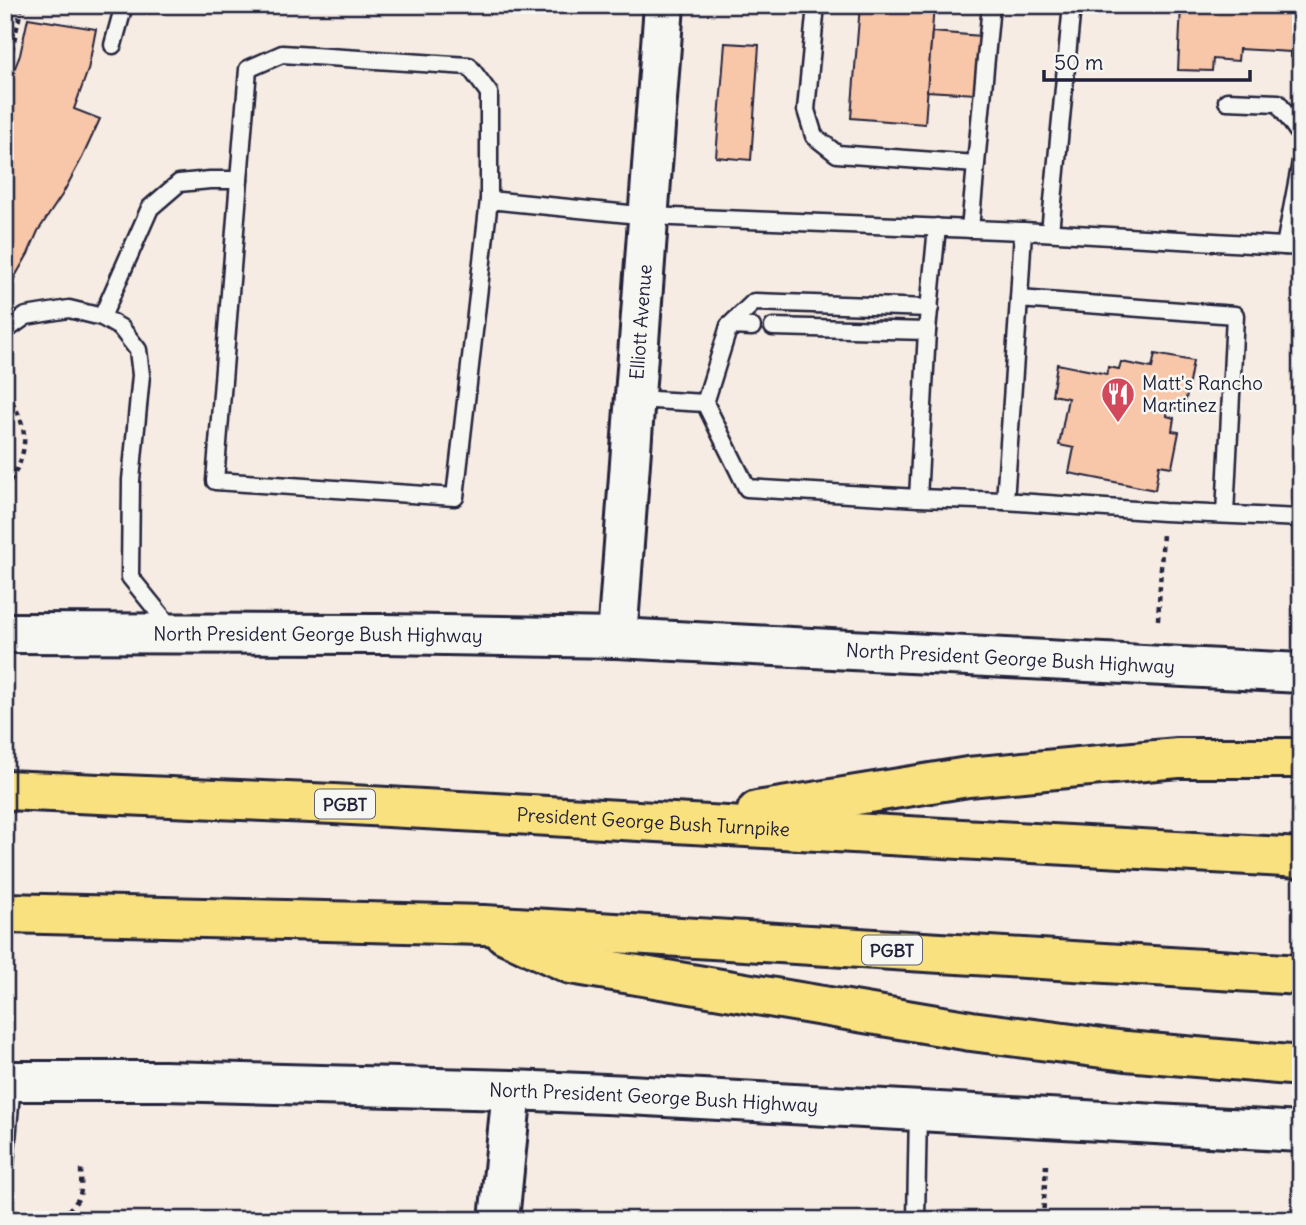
<svg xmlns="http://www.w3.org/2000/svg" width="1306" height="1225" font-family="Delius,sans-serif">
<style>
.building{fill:#f8c6a8;stroke:#22223b;stroke-width:2}
.lines{fill:none;stroke-linecap:round;stroke-linejoin:round}
.lane-casing{stroke:#22223b;stroke-width:21}
.secondary-casing{stroke:#22223b;stroke-width:44}
.highway-casing{stroke:#22223b;stroke-width:44}
.path{stroke:#22223b;stroke-width:4.5;stroke-dasharray:5 5;stroke-linecap:butt}
.lane{stroke:#f6f6f2;stroke-width:16}
.secondary{stroke:#f6f6f2;stroke-width:38}
.highway{stroke:#fae180;stroke-width:38}
.labels{text-anchor:middle;dominant-baseline:central;stroke-width:5;stroke-linejoin:round;paint-order:stroke}
.shield{fill:#f6f6f2;stroke:#626272;stroke-width:2}
.shield-label{font-size:18px;font-weight:bold;fill:#22223b}
.street-label{font-size:19px;fill:#22223b;stroke:#f6f6f2}
.poi-label{font-size:19px;fill:#22223b;stroke:#f6f6f2;text-anchor:start}
</style>
<rect width="100%" height="100%" fill="#f6ece3"/>
<filter id="ink" filterUnits="userSpaceOnUse"><feTurbulence type="fractalNoise" baseFrequency=".0143" numOctaves="2"/><feDisplacementMap in="SourceGraphic" scale="14" xChannelSelector="R" yChannelSelector="G"/><feConvolveMatrix kernelMatrix="1 2 1 2 8 2 1 2 1" color-interpolation-filters="sRGB"/></filter>
<g filter="url(#ink)">
<g class="building">
<path d="M 860,5 L 934,5 L 925,124 L 851,118 Z"/>
<path d="M 1181,5 L 1301,5 L 1301,58 L 1291,57 L 1291,52 L 1239,49 L 1238,61 L 1213,59 L 1212,71 L 1178,70 Z"/>
<path d="M 28,18 L 96,29 L 88,70 L 74,109 L 100,119 L 82,158 L 62,195 L 38,231 L 28,254 L 5,294 L 5,84 L 8,85 L 20,55 Z"/>
<path d="M 932,32 L 981,36 L 976,94 L 927,91 Z"/>
<path d="M 725,43 L 759,45 L 751,160 L 716,157 Z"/>
<path d="M 1155,354 L 1193,361 L 1184,410 L 1168,407 L 1167,416 L 1174,418 L 1172,431 L 1179,432 L 1172,467 L 1159,465 L 1155,490 L 1069,473 L 1074,448 L 1059,445 L 1068,398 L 1052,395 L 1057,364 L 1107,374 L 1108,367 L 1119,369 L 1121,362 L 1152,368 Z"/>
</g>
<g class="lines">
<g class="lane-casing">
<g id="lane">
<path d="M 816,5 L 806,110 L 814,136 L 837,154 L 976,164 L 970,229"/>
<path d="M 113,45 L 124,5"/>
<path d="M 1227,101 L 1278,103 L 1301,136"/>
<path d="M 976,164 L 991,5"/>
<path d="M 239,180 L 248,69 L 282,54 L 469,66 L 489,93 L 489,200"/>
<path d="M 1050,232 L 1072,5"/>
<path d="M 1285,246 L 1301,162"/>
<path d="M 1019,299 L 1023,231"/>
<path d="M 102,317 L 150,208 L 179,183 L 210,180 L 239,180 L 215,481 L 455,497 L 489,200 L 649,216 L 1023,231 L 1301,247"/>
<path d="M 729,326 L 754,302 L 930,308"/>
<path d="M 773,327 L 927,331"/>
<path d="M 5,331 L 26,316 L 69,309 L 102,317 L 121,328 L 138,350 L 141,375 L 131,480 L 130,577 L 172,629"/>
<path d="M 636,399 L 705,403 L 747,488 L 918,498 L 1005,501"/>
<path d="M 705,403 L 729,326 L 752,327"/>
<path d="M 918,498 L 927,331 L 937,227"/>
<path d="M 1225,514 L 1235,315 L 1019,299 L 1005,501 L 1164,512 L 1301,518"/>
<path d="M 5,1164 L 12,1081"/>
<path d="M 916,1220 L 918,1110"/>
</g>
</g>
<g class="secondary-casing">
<g id="secondary">
<path id="s1" d="M 5,633 L 384,634 L 617,638 L 1301,673"/>
<path id="s2" d="M 617,638 L 664,5"/>
<path id="s3" d="M 5,1081 L 164,1081 L 512,1090 L 629,1095 L 1301,1132"/>
<path d="M 499,1220 L 512,1090"/>
</g>
</g>
<g class="highway-casing">
<g id="highway">
<path id="s4" d="M 5,790 L 334,804 L 1301,858"/>
<path d="M 757,811 L 968,777 L 1178,758 L 1301,758"/>
<path d="M 5,913 L 484,925 L 1301,975"/>
<path d="M 505,934 L 571,964 L 859,1012 L 971,1031 L 1126,1051 L 1301,1066"/>
</g>
</g>
<g class="path">
<path d="M 5,69 L 12,50 L 22,5"/>
<path d="M 5,490 C 10,480 18,470 21,459 C 29,434 21,416 8,395"/>
<path d="M 1158,620 L 1163,533"/>
<path d="M 1043,1219 L 1046,1165"/>
<path d="M 65,1220 C 67,1207 76,1206 80,1195 C 82,1187 81,1175 81,1166"/>
</g>
<use href="#lane" class="lane"/>
<use href="#secondary" class="secondary"/>
<use href="#highway" class="highway"/>
</g>
</g>
<defs>
<g id="restaurant-pin" transform="scale(1.75)"><path d="M0 17L-7.5 6A9.5 9.5 0 1 1 7.5 6Z" fill="#d1495b" stroke="#f6f6f2"/><path d="M-5-6h1v4h1v-4h1v4h1v-4h1v5L-1.5 .5V6h-2V.5L-5-1ZM5-6V6H3V1.5H1.5Q1.5-4 5-6Z" fill="#fff"/></g>
</defs>
<g fill-rule="evenodd">
<use href="#restaurant-pin" x="1118" y="394"/>
</g>
<g class="labels">
<g class="shield">
<rect x="315" y="789.5" width="60" height="29" rx="5"/>
<rect x="862" y="935.5" width="60" height="29" rx="5"/>
</g>
<g class="shield-label">
<text x="345" y="804">PGBT</text>
<text x="892" y="950">PGBT</text>
</g>
<g class="street-label">
<text stroke="none"><textPath href="#s2" startOffset="317">Elliott Avenue</textPath></text>
<text stroke="none"><textPath href="#s1" startOffset="313">North President George Bush Highway</textPath></text>
<text stroke="none"><textPath href="#s1" startOffset="1006">North President George Bush Highway</textPath></text>
<text stroke="none"><textPath href="#s4" startOffset="649">President George Bush Turnpike</textPath></text>
<text stroke="none"><textPath href="#s3" startOffset="649">North President George Bush Highway</textPath></text>
</g>
<g class="poi-label">
<text x="1142" y="383">Matt's Rancho<tspan x="1142" dy="22">Martinez</tspan></text>
</g>
</g>
<rect width="1306" height="1225" fill="none" stroke="#f6f6f2" stroke-width="28"/>
<rect x="14" y="14" width="1278" height="1197" fill="none" stroke="#22223b" stroke-width="2.5" filter="url(#ink)"/>
<path d="M1044 70v10h206v-10" fill="none" stroke="#22223b" stroke-width="3.5"/>
<text x="1054" y="70" font-size="21" fill="#22223b" stroke="#f6f6f2" stroke-width="5" paint-order="stroke">50 m</text>
</svg>
